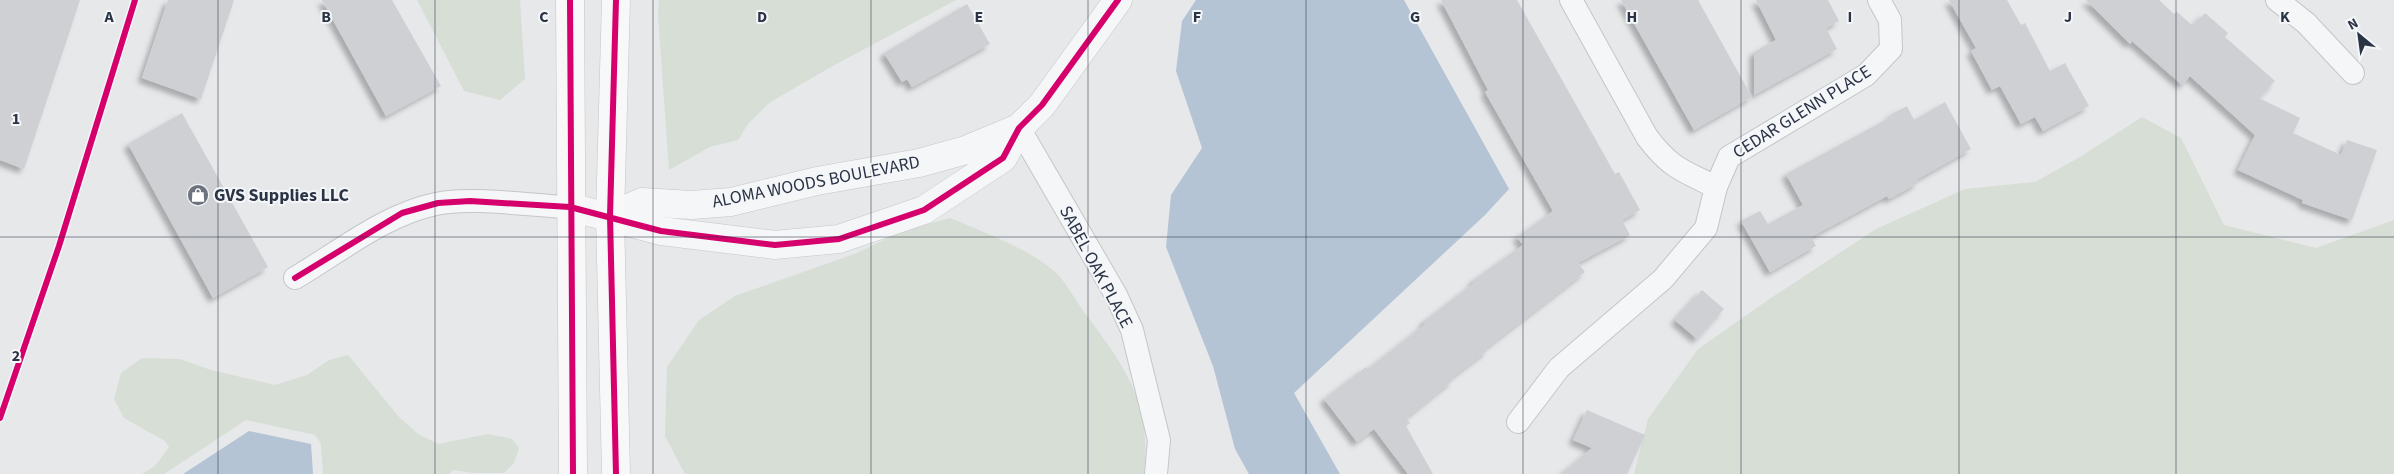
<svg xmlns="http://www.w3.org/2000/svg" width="2394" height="474" font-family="'Source Sans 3',sans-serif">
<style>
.green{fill:#d6ded6}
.water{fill:#b4c4d5}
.building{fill:#ced0d3;filter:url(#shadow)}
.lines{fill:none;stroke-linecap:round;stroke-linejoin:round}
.minor-casing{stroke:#c4c6c8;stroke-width:24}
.tertiary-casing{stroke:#c4c6c8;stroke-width:29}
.primary-casing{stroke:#c2c5c8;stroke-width:29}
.minor{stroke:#f5f6f7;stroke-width:22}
.tertiary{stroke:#f5f6f7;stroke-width:28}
.primary{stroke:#f8f8f8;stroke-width:28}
.cycleway-casing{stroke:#f4f6f9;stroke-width:9}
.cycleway{stroke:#d6006c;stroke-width:6}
.grid{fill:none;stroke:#2b3445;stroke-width:1;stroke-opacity:0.55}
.labels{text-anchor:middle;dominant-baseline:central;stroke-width:4;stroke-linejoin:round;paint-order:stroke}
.street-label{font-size:18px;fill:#2b3445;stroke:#f4f6f9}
.poi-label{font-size:18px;font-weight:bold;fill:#2b3445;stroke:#f4f6f9;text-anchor:start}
.grid-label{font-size:16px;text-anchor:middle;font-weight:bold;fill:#2b3445;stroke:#f4f6f9;stroke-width:4;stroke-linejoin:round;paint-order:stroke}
</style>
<defs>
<filter id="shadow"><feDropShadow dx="-4.5" dy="4.5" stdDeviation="2.5" flood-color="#0004"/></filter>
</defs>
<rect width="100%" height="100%" fill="#e6e8ea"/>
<g class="green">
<path d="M 417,0 L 520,0 L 525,79 L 500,100 L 464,91 Z"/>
<path d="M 659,0 L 956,0 L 829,68 L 769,103 L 748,124 L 738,140 L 710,147 L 669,170 L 658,15 Z"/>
<path d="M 2142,117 L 2181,138 L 2224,225 L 2316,248 L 2394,220 L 2394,474 L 1634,474 L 1648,419 L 1698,349 L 1771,298 L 1876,229 L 1965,189 L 2035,182 L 2080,157 Z"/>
<path d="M 950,218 C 981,231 1030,249 1055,272 C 1066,282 1075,299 1084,312 C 1125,367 1152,402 1144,474 L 685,474 L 665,436 L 667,367 L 699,320 L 735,296 L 857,253 L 902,231 Z"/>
<path d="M 348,355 L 399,417 L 418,434 L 438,444 L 488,434 L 512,439 L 519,448 L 514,463 L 504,473 L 474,473 L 453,470 L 449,474 L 323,474 L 321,444 L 315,435 L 246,420 L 164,474 L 142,474 L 155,466 L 169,447 L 165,441 L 124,418 L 114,399 L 121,373 L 142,358 L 180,359 L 211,370 L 275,385 L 307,375 L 329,360 Z"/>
</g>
<g class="water">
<path d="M 1196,0 L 1404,0 L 1509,189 L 1485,215 L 1294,393 L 1340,474 L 1249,474 L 1235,449 L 1213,366 L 1166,247 L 1171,195 L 1202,148 L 1176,71 L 1182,21 Z"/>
<path d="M 249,431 L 311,444 L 313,474 L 183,474 Z"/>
</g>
<g class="building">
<path d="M 0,0 L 80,0 L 24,169 L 0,160 Z"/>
<path d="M 168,0 L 234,0 L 201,99 L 142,78 Z"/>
<path d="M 322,0 L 392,0 L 441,86 L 386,116 Z"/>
<path d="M 1441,0 L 1517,0 L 1615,174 L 1619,172 L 1640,210 L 1622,220 L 1630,235 L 1578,263 L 1585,272 L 1486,348 L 1488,350 L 1451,378 L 1453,380 L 1406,418 L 1410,423 L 1406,426 L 1433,474 L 1408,474 L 1374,429 L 1357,442 L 1324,399 L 1366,367 L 1368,369 L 1425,324 L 1423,322 L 1474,283 L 1472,281 L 1523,245 L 1517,237 L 1553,211 L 1485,92 L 1488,90 Z"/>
<path d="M 1621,0 L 1698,0 L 1752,97 L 1694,130 Z"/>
<path d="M 1756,0 L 1828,0 L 1839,21 L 1826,28 L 1837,49 L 1754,95 L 1754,52 L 1776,40 Z"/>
<path d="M 1949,0 L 2007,0 L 2021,25 L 2025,23 L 2050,71 L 2065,63 L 2089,106 L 2043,131 L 2035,117 L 2021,124 L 2000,86 L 1992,90 L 1971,51 L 1976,48 Z"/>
<path d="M 2086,0 L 2159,0 L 2174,14 L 2177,12 L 2193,26 L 2205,13 L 2228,33 L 2225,37 L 2275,81 L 2259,98 L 2300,118 L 2293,133 L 2341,155 L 2347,140 L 2377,150 L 2352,220 L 2302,203 L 2303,200 L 2238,170 L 2255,135 L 2190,76 L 2182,85 L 2132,41 L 2130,44 Z"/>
<path d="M 967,4 L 990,44 L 912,87 L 907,79 L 902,82 L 884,53 Z"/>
<path d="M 1945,102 L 1971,149 L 1916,180 L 1918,183 L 1889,199 L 1887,196 L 1811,237 L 1816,246 L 1770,272 L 1741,221 L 1760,211 L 1768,224 L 1803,205 L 1786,174 L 1891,117 L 1890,115 L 1907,106 L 1914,120 Z"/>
<path d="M 182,113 L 268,267 L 213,298 L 128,144 Z"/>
<path d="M 1702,290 L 1724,309 L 1697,339 L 1675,320 Z"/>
<path d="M 1587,410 L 1645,435 L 1627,474 L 1561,474 L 1592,448 L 1573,440 Z"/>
</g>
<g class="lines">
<g class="minor-casing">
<g id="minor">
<path d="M 1571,0 L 1647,137 C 1670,168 1683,171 1716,187"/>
<path d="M 2277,0 L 2306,23 L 2353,73"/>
<path d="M 1019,128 L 1116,295 L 1132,330 L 1159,440 L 1156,474"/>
<path d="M 295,278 C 339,252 386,214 436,204 C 472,196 531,206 570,207"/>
<path d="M 1518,422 L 1559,368 L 1663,279 L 1706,228 L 1716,187 L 1729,157 L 1866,75 L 1891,49 L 1890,20 L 1879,0"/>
</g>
</g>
<g class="tertiary-casing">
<g id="tertiary">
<path d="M 570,207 L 661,231 L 775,245 L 839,239 L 924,210 L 1003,158 L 1019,128 L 1042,105 L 1118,0"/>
<path d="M 610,216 L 642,202 L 691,205 L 731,202 L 817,181 L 919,163 L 966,150 L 1019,128"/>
</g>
</g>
<g class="primary-casing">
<g id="primary">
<path d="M 570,0 L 573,474"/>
<path d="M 616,474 L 610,216 L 616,0"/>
</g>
</g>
<use href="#minor" class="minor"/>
<use href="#tertiary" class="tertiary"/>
<use href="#primary" class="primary"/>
<g class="cycleway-casing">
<g id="cycleway">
<path d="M 570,0 L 573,474"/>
<path d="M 295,278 L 402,213 L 438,203 L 470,201 L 570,207 L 661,231 L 775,245 L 839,239 L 924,210 L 1003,158 L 1019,128 L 1042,105 L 1118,0"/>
<path d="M 0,418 L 59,246 L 135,0"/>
<path d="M 616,474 L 610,216 L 616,0"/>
</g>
</g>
<use href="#cycleway" class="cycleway"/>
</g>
<path class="grid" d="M 218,0 L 218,474M 435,0 L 435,474M 653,0 L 653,474M 871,0 L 871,474M 1088,0 L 1088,474M 1306,0 L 1306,474M 1523,0 L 1523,474M 1741,0 L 1741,474M 1959,0 L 1959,474M 2176,0 L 2176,474M 0,237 L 2394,237"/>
<defs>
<g id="shop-disc" transform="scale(1.125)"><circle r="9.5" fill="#6c737f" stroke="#f4f6f9"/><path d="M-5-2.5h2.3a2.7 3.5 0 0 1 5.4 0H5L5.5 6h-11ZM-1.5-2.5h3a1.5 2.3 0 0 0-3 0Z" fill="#fff"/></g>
</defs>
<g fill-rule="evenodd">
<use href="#shop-disc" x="198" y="195"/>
</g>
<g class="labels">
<g class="street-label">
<text transform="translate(1802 112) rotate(-32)">CEDAR GLENN PLACE</text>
<text transform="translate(816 182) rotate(-11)">ALOMA WOODS BOULEVARD</text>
<text transform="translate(1096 267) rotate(62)">SABEL OAK PLACE</text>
</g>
<g class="poi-label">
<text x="214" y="195">GVS Supplies LLC</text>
</g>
</g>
<g class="grid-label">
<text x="109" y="22">A</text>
<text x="326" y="22">B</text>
<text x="544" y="22">C</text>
<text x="762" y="22">D</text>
<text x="979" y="22">E</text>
<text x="1197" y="22">F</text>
<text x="1415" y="22">G</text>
<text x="1632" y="22">H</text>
<text x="1850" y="22">I</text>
<text x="2068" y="22">J</text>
<text x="2285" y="22">K</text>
<text x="16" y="124">1</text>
<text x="16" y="361">2</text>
</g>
<g transform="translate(2359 35) rotate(331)" stroke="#f4f6f9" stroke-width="4" paint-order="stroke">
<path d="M0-4L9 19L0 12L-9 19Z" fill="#2b3445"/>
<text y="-8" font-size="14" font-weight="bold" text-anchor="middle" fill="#2b3445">N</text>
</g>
</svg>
